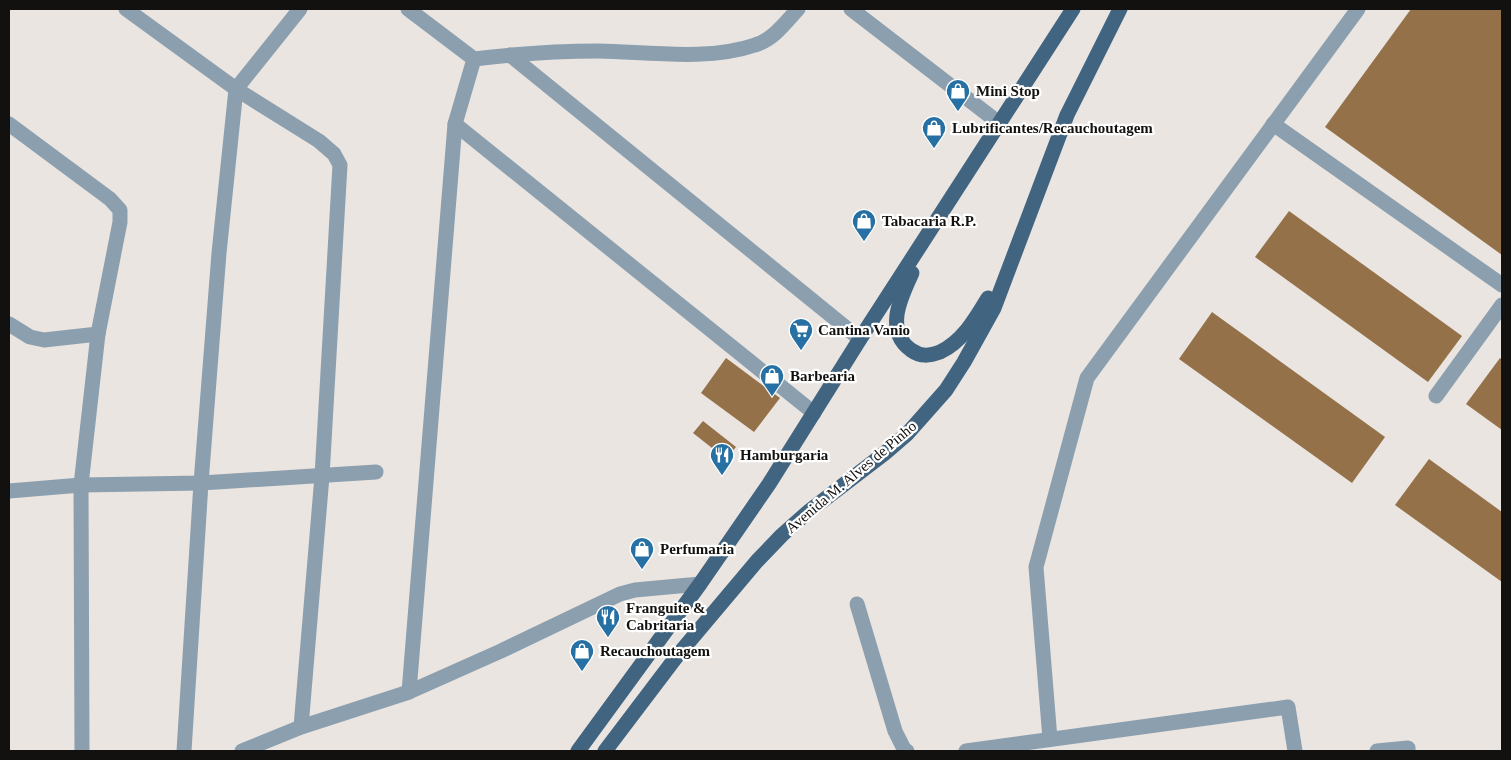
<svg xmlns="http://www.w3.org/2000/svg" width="1511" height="760" font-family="Georgia,serif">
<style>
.building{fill:#947148}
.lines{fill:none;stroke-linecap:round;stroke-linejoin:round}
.minor{stroke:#8c9faf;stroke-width:15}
.major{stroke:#416480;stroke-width:15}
.labels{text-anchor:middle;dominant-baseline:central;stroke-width:4.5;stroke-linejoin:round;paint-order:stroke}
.poi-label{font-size:15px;font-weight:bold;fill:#12110f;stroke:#fff;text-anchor:start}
.street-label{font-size:15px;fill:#12110f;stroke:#fff}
</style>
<rect width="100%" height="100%" fill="#eae5e0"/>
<g class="building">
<path d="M 1411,9 L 1502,9 L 1502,255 L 1325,127 Z"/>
<path d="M 1289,211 L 1462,336 L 1428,382 L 1255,257 Z"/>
<path d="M 1212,312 L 1385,437 L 1352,483 L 1179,359 Z"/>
<path d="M 726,358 L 780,398 L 754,432 L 701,393 Z"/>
<path d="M 1500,358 L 1502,360 L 1502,430 L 1466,404 Z"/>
<path d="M 703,421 L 736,447 L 726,459 L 693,433 Z"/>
<path d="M 1429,459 L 1502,512 L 1502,582 L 1395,505 Z"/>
</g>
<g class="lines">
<g class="minor">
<path d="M 126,9 L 236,89 L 319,141 L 334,154 L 340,165 L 322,476 L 301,727"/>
<path d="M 408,9 L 474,59 C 515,54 558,51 599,51 C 648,52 709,61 755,45 C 774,39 785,23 798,9"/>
<path d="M 851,9 L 999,123"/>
<path d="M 510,55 L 860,339"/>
<path d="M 9,124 L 110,199 L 120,210 L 120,222 L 98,334 L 81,485 L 82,751"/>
<path d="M 455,124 L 814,413"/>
<path d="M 1273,124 L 1502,285"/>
<path d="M 9,324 L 30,337 L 44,340 L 98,334"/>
<path d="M 1436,396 L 1502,305"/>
<path d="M 9,491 L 81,485 L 201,483 L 219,253 L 236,89 L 300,9"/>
<path d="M 857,604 L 895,731 L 905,751 L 907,751"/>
<path d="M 409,692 L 455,124 L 474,59"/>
<path d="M 1050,739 L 1036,567 L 1087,378 L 1358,9"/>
<path d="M 184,751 L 201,483 L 376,472"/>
<path d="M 242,751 L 301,727 L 409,692 L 501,651 L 620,594 L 635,590 L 700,584"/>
<path d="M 966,751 L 1288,707 L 1295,751"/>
<path d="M 1377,751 L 1408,748 L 1408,751"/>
</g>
<g class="major">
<path d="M 912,273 C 901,297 884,330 911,350 C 921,357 929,356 940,352 C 963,341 976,318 988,298"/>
<path d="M 578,751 L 700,584 L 769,484 L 860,339 L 1073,9"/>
<path d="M 605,751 L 677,656 L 757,561 L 782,535 L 808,512 L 885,453 L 907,434 L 946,390 L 964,362 L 994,308 L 1067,115 L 1120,9"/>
</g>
</g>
<defs>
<g id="shop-pin" transform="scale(1.25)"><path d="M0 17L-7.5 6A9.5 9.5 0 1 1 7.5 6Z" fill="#2670a3" stroke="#fff"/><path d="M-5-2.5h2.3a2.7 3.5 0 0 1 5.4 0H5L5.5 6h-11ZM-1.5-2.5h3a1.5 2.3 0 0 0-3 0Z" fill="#fff"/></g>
<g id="supermarket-pin" transform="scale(1.25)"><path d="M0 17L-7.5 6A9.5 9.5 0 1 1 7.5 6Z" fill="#2670a3" stroke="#fff"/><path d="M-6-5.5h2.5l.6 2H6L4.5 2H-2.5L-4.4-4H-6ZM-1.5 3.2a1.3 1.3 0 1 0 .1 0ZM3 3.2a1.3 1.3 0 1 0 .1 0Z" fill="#fff"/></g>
<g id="restaurant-pin" transform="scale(1.25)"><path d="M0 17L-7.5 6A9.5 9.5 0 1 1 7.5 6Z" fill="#2670a3" stroke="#fff"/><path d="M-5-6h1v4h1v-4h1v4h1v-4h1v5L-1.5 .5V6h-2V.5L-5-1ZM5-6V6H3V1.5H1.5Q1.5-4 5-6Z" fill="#fff"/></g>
</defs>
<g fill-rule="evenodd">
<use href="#shop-pin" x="958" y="91"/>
<use href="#shop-pin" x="934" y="128"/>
<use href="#shop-pin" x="864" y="221"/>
<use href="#supermarket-pin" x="801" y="330"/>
<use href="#shop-pin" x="772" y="376"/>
<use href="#restaurant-pin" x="722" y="455"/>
<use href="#shop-pin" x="642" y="549"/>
<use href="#restaurant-pin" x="608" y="617"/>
<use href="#shop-pin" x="582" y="651"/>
</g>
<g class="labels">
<g class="poi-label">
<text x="976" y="91">Mini Stop</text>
<text x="952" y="128">Lubrificantes/Recauchoutagem</text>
<text x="882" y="221">Tabacaria R.P.</text>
<text x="818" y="330">Cantina Vanio</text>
<text x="790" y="376">Barbearia</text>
<text x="740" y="455">Hamburgaria</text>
<text x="660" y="549">Perfumaria</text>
<text x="626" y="608">Franguite &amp;<tspan x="626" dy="17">Cabritaria</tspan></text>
<text x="600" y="651">Recauchoutagem</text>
</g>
<g class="street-label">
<text transform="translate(851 477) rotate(-40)">Avenida M. Alves de Pinho</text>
</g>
</g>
<rect width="1511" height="760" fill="none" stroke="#12110f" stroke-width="20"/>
</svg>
